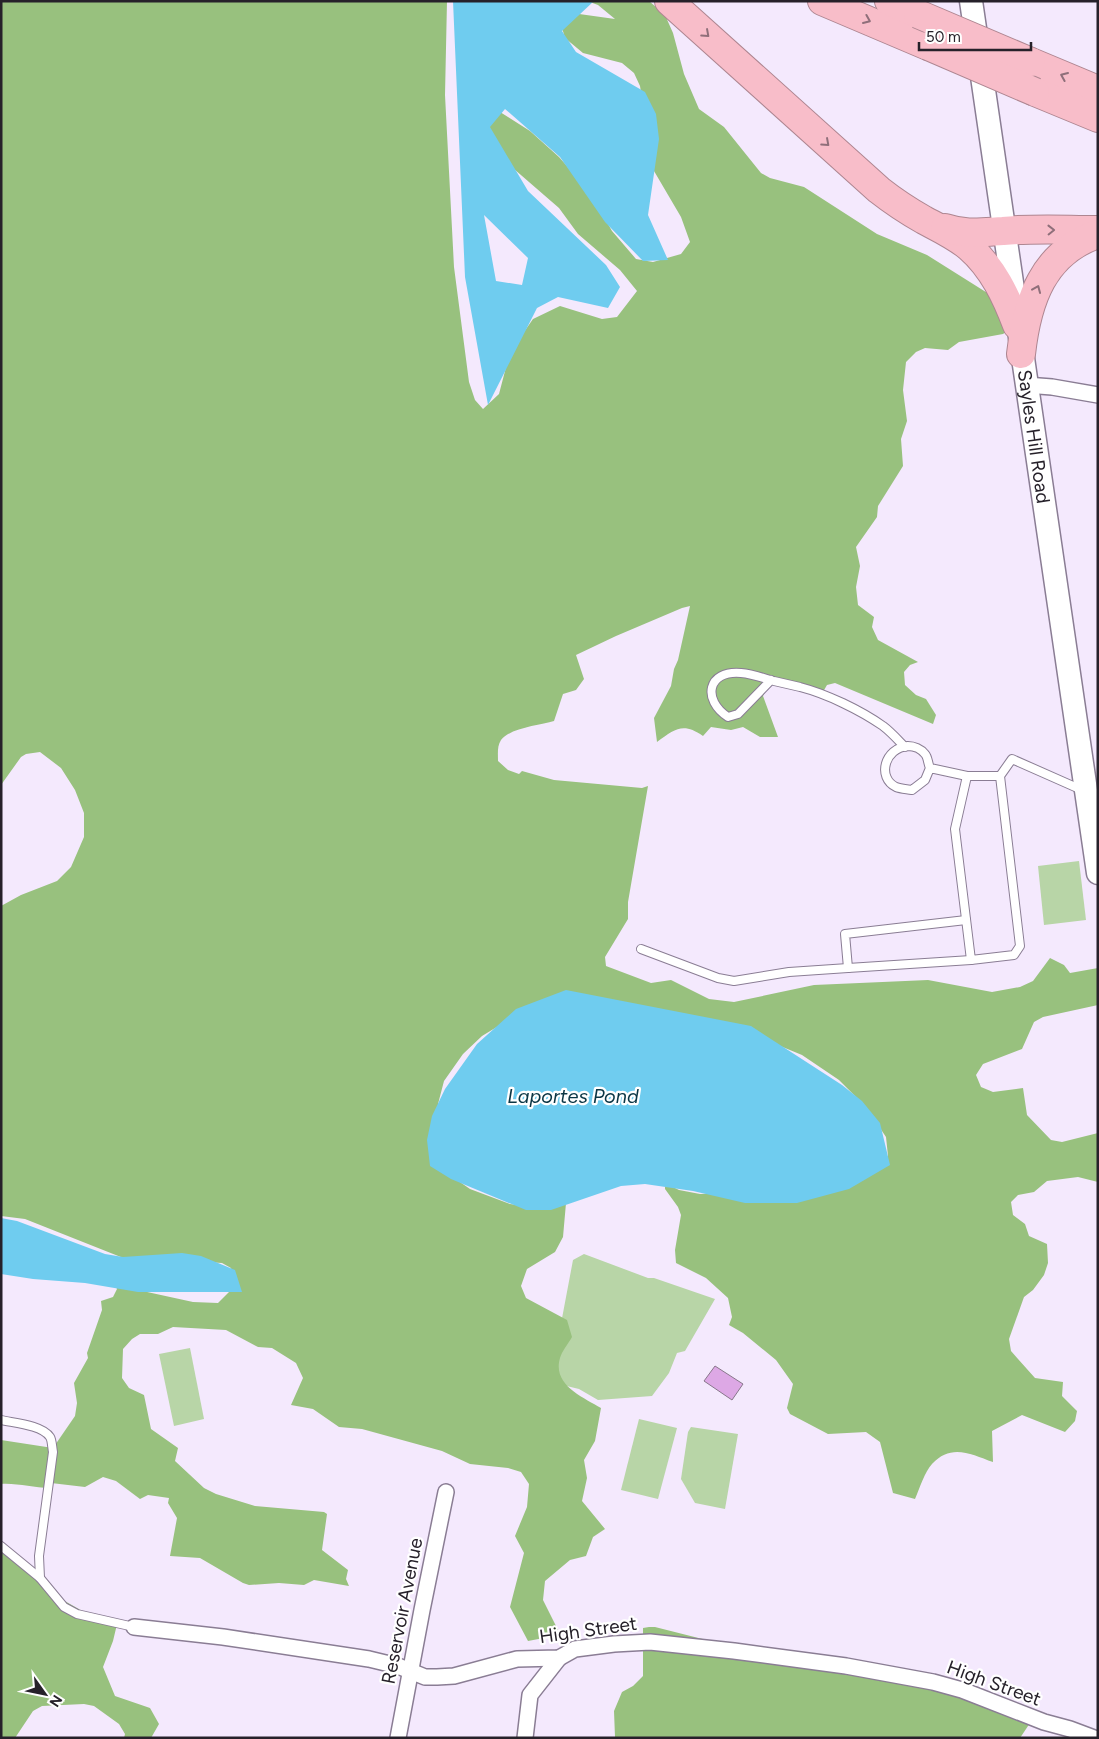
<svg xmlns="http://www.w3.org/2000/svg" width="1099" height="1739" font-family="Figtree,sans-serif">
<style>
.green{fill:#b8d5a7}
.forest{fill:#98c17e}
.water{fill:#6fccef;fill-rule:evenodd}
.building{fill:#dda8e5;stroke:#88778b}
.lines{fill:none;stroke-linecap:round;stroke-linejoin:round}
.service-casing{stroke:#8a7d94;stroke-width:10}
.minor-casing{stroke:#8a7d94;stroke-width:18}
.secondary-casing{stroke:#8a7d94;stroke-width:25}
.motorway-casing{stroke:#ae8691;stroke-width:30}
.service{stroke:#fff;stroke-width:8}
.minor{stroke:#fff;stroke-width:15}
.secondary{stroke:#fff;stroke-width:22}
.motorway{stroke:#f8bdc9;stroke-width:28}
.motorway-bridge-casing{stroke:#ae8691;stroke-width:30;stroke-linecap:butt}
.motorway-bridge{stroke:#f8bdc9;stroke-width:28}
.oneway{stroke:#8f6f7a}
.labels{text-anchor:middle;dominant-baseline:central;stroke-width:4.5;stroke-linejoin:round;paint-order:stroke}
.street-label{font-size:19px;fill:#26212a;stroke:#fff}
.water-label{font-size:20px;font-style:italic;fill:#0b3645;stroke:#fff}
</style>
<rect width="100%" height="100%" fill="#f4e9fd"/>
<g class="green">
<path d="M 1079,861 L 1086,920 L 1044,925 L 1038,866 Z"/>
<path d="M 584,1254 L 648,1278 L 654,1278 L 715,1299 L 685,1351 L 677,1353 L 669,1373 L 652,1396 L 598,1400 L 579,1389 L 550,1382 L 573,1260 Z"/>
<path d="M 190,1348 L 204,1419 L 174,1426 L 159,1354 Z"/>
<path d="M 639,1419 L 677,1428 L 658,1499 L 621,1490 Z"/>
<path d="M 691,1427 L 738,1434 L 725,1509 L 695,1503 L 681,1479 L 688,1432 Z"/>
</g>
<g class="forest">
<path d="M 1,1 L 447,1 L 445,95 L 454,267 L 469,382 L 475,400 L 483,409 L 499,394 L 510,352 L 533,319 L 560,306 L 602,319 L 617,317 L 637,291 L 620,270 L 578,234 L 559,208 L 514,169 L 480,122 L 500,112 L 530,131 L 559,157 L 589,191 L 612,231 L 636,259 L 653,262 L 681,254 L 690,242 L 681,217 L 654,171 L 640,86 L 634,73 L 622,63 L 583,53 L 565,38 L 560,21 L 572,13 L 615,19 L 598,5 L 587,1 L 649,1 L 665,15 L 673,33 L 684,74 L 699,109 L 724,127 L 761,173 L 770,178 L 804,187 L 877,234 L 927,255 L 989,294 L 1006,332 L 1003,334 L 959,342 L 948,350 L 925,348 L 916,352 L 906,362 L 903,390 L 907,421 L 901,439 L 903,466 L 878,506 L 877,517 L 856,547 L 860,566 L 856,587 L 858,605 L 874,617 L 872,627 L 878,640 L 918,662 L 910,665 L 904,672 L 905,685 L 916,695 L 926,699 L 936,715 L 933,724 L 835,683 L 827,685 L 820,697 L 807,690 L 770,683 L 763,696 L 778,737 L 760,737 L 743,727 L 731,730 L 711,727 L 703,736 C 683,722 675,729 657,742 L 654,718 L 671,686 L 674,669 L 678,660 L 690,606 L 682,608 L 616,636 L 576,655 L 584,679 L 576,690 L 563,694 L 554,721 C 540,725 510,728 501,740 C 497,746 498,754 498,761 L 508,770 L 519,774 L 522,771 L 554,780 L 642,788 L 648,786 L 628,902 L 628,919 L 605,957 L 606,966 L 651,983 L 671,980 L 709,999 L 734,1002 L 814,985 L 928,980 L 992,992 L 1020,987 L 1033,981 L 1050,958 L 1064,965 L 1070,973 L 1098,968 L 1098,1005 L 1043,1017 L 1034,1022 L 1022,1049 L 983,1064 L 976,1075 L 981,1087 L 993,1092 L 1023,1088 L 1027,1115 L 1051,1140 L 1062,1142 L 1098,1133 L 1098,1182 L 1078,1177 L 1047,1181 L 1034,1192 L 1018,1195 L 1011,1202 L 1013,1215 L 1025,1224 L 1029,1236 L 1047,1244 L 1048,1263 L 1044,1275 L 1033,1290 L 1024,1297 L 1009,1339 L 1011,1351 L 1035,1378 L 1063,1382 L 1062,1396 L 1077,1411 L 1075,1421 L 1065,1432 L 1022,1415 L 992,1431 L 993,1462 C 971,1454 951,1443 932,1464 C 925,1471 919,1490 915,1499 L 893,1493 L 880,1442 L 866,1432 L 828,1434 L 790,1414 L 787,1408 L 793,1384 L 776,1360 L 743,1333 L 729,1325 L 732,1317 L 728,1298 L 706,1278 L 676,1263 L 675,1250 L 681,1215 L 678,1207 L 665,1189 L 665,1183 L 679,1190 L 700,1194 L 770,1191 L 883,1165 L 888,1156 L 886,1137 L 866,1107 L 839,1080 L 802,1055 L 734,1027 L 525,1010 L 482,1036 L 463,1054 L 444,1081 L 438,1104 L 447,1173 L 470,1189 L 510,1204 L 539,1208 L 566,1203 L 563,1237 L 555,1252 L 527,1269 L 521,1286 L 526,1298 L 567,1320 L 572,1337 C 568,1344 562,1351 560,1358 C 552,1385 583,1397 601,1408 L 595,1441 L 584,1460 L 587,1478 L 582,1501 L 605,1529 L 593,1537 L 586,1556 L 570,1560 L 545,1581 L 543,1600 L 558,1630 L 549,1637 L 528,1641 L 510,1607 L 524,1553 L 515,1536 L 527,1507 L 529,1484 L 521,1472 L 508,1468 L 470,1464 L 442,1451 L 362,1429 L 339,1427 L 313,1409 L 291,1405 L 303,1378 L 296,1363 L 272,1348 L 258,1347 L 226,1330 L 173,1327 L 158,1334 L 140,1334 L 132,1339 L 123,1349 L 122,1378 L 129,1388 L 144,1395 L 151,1429 L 178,1448 L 175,1461 L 204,1488 L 216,1494 L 255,1506 L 324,1512 L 327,1514 L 322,1550 L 348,1570 L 346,1579 L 349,1586 L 314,1580 L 304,1585 L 279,1583 L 249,1585 L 243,1583 L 200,1558 L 170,1556 L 177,1518 L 168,1503 L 169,1498 L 148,1495 L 140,1499 L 116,1481 L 103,1477 L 85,1487 L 51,1483 L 50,1488 C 33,1488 18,1483 1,1484 L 1,1440 L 53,1448 L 75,1416 L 77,1403 L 74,1383 L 88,1358 L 87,1353 L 102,1310 L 101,1301 L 113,1297 L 117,1289 L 115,1285 L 193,1302 L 218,1303 L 235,1286 L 231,1268 L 222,1263 L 190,1261 L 146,1267 L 25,1219 L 1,1216 L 1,906 L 21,895 L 57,881 L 71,867 L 84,837 L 84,813 L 75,790 L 61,768 L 40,752 L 26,754 L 21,757 L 1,785 Z"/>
<path d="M 1,1552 L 41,1574 L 56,1596 L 84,1612 L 118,1620 L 113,1641 L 103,1667 L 115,1696 L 150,1708 L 159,1724 L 151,1738 L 124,1738 L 125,1734 L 119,1724 L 94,1706 L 84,1704 L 42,1706 L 33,1711 L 15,1738 L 1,1738 Z"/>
<path d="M 649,1627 L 655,1627 L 738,1648 L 846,1662 L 1036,1714 L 1020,1738 L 615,1737 L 614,1711 L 622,1692 L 633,1686 L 643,1676 L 643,1628 Z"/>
</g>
<g class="water">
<path d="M 453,1 L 594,1 L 562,31 L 576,52 L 645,92 L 656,114 L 659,139 L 648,215 L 668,260 L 643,261 L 605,222 L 560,157 L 505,109 L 490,127 L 528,191 L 606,265 L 620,287 L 608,308 L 558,297 L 537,308 L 488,405 L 465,277 ZM 484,215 L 528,258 L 522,285 L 496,281 Z"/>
<path d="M 566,990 L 751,1026 L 842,1085 L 862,1101 L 880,1123 L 890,1165 L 849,1189 L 797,1203 L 745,1203 L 693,1191 L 645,1184 L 621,1186 L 551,1210 L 526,1210 L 451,1179 L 430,1166 L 427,1140 L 432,1116 L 445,1089 L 477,1044 L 516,1009 Z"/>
<path d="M 1,1218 L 17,1221 L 105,1254 L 123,1257 L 182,1253 L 201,1256 L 235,1270 L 242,1292 L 138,1292 L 85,1283 L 33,1279 L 1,1274 Z"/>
</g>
<path class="building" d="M 715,1366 L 743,1384 L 732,1400 L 704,1381 Z"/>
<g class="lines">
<g class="service-casing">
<g id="service">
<path d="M 771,680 L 738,714 L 728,717 C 702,700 707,670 741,673 C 753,674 763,678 774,681 C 783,683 791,685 800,687 C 827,694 860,710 883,726 C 891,732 898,740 905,747"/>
<path d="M 930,768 C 928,764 928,757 925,754 C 921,749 914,746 908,746 C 884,748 877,778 896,787 C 901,789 907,789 912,790 L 925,780 L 930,768 L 967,776 L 1000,776"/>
<path d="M 967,776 L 955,829 L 971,960 L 1014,955 L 1020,946 L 1000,776 L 1012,759 L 1082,790"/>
<path d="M 966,920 L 845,934 L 848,968 L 971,960"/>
<path d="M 641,949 L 718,978 L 734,981 L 789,972 L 848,968"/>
<path d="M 1,1420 C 14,1423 42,1425 50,1437 C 52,1440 52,1447 53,1452 L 39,1556 L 40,1578 L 64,1607 L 77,1614 L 134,1627"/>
<path d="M 1,1546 L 40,1578"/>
</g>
</g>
<g class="minor-casing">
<g id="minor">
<path d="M 1026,385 L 1052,387 L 1098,395"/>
<path d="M 134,1627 L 223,1637 L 369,1659 L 398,1666 L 425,1677 L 437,1677 L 454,1676 L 517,1659 L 559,1658 L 575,1649 L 614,1644 L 650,1642 L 734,1651 L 846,1666 L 933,1682 L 962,1690 L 1044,1722 L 1070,1729 L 1094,1738"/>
<path d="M 398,1738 L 422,1610 L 446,1492"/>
<path d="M 525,1738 L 530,1695 L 559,1658"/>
</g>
</g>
<g class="secondary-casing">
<g id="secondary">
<path id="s1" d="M 971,1 L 1098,873"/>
</g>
</g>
<g class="motorway-casing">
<g id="motorway">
<path d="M 669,1 L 879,190 C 893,201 908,211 924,220 C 939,228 956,236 969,247 C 993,268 1006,296 1017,325"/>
<path d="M 822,1 L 928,46"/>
<path d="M 889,1 L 918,14"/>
<path d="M 1031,62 L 1098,90"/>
<path d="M 1035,92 L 1098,118"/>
<path d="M 945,228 C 965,235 983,232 1003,231 C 1035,228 1066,230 1098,230"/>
<path d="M 1021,354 C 1027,301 1043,252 1098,234"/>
</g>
</g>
<use href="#service" class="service"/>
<use href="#minor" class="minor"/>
<use href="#secondary" class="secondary"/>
<use href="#motorway" class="motorway"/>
<g class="motorway-bridge-casing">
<g id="motorway-bridge">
<path d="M 918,14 L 1031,62"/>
<path d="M 928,46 L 1035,92"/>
</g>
</g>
<use href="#motorway-bridge" class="motorway-bridge"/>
</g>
<defs><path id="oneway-chevron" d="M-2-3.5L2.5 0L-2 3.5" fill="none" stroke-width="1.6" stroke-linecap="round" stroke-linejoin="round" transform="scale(1.25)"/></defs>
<g class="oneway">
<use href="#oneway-chevron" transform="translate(867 20) rotate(23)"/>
<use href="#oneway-chevron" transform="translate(706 34) rotate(42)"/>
<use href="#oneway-chevron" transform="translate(1064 76) rotate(-157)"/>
<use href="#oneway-chevron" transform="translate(826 143) rotate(42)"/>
<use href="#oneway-chevron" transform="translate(1051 230) rotate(-1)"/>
<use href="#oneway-chevron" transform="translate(1037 289) rotate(-67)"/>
</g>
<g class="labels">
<g class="street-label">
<text stroke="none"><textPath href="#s1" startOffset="440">Sayles Hill Road</textPath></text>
<text transform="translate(402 1611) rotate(-79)">Reservoir Avenue</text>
<text transform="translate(588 1630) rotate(-8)">High Street</text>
<text transform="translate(994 1683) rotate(20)">High Street</text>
</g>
<g class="water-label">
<text x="573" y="1096">Laportes Pond</text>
</g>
</g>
<rect width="1099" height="1739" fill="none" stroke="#26212a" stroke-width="5"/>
<g transform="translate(45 1694) rotate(123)" stroke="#ffffff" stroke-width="4" paint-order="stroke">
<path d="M0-4L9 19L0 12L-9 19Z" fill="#26212a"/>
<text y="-8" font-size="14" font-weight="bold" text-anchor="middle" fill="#26212a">N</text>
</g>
<path d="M919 42v8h112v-8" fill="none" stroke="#26212a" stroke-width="2.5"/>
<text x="926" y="42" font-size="15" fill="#26212a" stroke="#ffffff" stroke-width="4" paint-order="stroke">50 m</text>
</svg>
